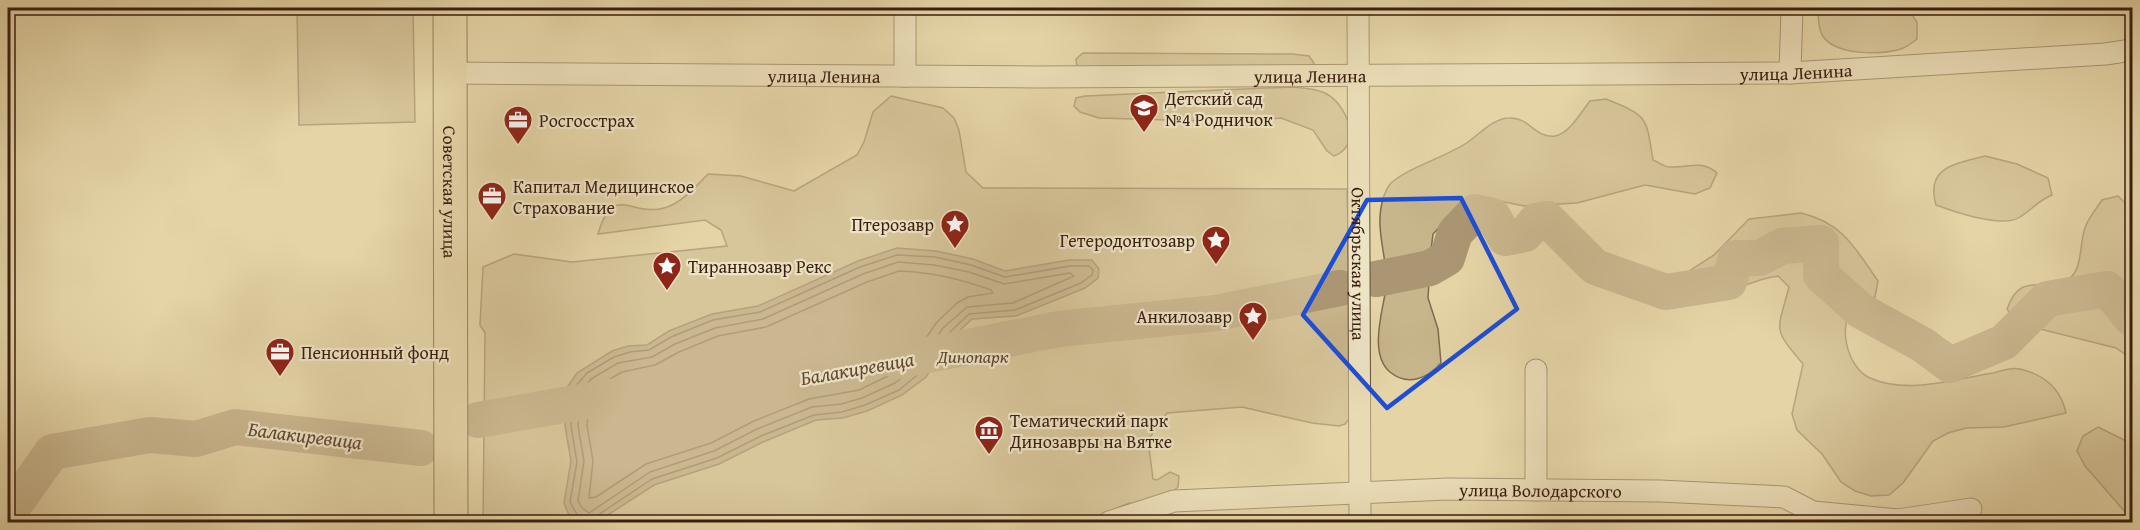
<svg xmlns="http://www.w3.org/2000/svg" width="2140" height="530" font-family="'Gentium Book Plus',serif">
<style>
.green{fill:#c7b58c;stroke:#816a4e;stroke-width:1.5}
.water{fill:#ab9673;stroke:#7e664b;stroke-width:1.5}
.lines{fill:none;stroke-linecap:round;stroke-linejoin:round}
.shore{stroke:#735a42;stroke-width:1.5}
.stream{stroke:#7e664b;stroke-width:6}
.river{stroke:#ab9673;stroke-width:36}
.minor-casing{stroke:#654c36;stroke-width:23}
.primary-casing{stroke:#3b1e10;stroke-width:35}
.minor{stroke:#ede3c5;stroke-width:21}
.primary{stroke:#e4d4a6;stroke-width:33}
.marked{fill:none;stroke:#1d4ed8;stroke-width:4.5;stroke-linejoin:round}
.labels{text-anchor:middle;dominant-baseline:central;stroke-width:4.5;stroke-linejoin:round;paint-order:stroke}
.street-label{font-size:18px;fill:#3b1e10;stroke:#ede3c5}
.poi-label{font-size:18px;fill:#3b1e10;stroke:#ede3c5;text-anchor:start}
.park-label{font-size:18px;font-style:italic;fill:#5e442f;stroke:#ede3c5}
.water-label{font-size:20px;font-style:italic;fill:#624833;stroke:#ede3c5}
</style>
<rect width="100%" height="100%" fill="#e4d4a6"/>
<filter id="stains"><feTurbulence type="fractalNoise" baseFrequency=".00333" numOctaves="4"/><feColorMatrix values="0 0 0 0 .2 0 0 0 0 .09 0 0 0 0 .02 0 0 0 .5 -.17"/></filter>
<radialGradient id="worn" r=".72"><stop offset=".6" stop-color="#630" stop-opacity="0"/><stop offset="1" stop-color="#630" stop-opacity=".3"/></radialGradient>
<g class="green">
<path d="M 297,8 L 413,8 L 415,122 L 299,125 Z"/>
<path d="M 1818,8 L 1907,8 L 1917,22 L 1917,39 C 1912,43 1907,47 1901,49 C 1880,55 1835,56 1822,35 C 1818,27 1818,16 1818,8 Z"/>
<path d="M 1083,53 L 1292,54 L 1309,56 L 1314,63 L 1310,70 L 1077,67 L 1076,59 Z"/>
<path d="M 1292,87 C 1303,88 1314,88 1325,93 C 1346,103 1364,145 1334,156 L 1327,151 L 1313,130 L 1281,118 L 1237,122 L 1099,118 L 1080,112 L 1074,106 L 1076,98 L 1085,96 Z"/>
<path d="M 891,96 L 943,108 L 954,118 L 959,130 L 966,172 L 983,188 L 1347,189 L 1353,414 L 1345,424 L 1339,426 L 1312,423 L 1242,407 L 1167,413 L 1148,440 L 1153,479 L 1157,480 L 1170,472 L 1179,476 L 1178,487 L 1165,500 L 1143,506 L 1129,503 L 1085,522 L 483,522 L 485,333 L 480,325 L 483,267 L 514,254 L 572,262 L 727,246 L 721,230 L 705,220 L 598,234 C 613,182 630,217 664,208 C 682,203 695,187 708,174 L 741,176 L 794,191 L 857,155 L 864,142 L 873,112 Z"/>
<path d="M 1606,99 C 1648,116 1646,116 1653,160 C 1658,162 1664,167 1670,167 C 1689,168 1702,159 1717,173 L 1710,188 L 1695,194 L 1645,185 L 1577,203 L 1524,206 L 1490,199 L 1457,209 L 1433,234 L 1431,250 L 1428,298 L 1438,329 L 1441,363 C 1428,378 1408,387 1390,372 C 1370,355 1381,317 1385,294 C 1391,263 1373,232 1383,199 C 1384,195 1388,186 1391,183 C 1409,167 1446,157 1468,142 C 1481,133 1493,118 1510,118 C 1529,117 1536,139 1555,136 C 1570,133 1581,112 1590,101 Z"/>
<path d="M 1985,156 L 2017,164 L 2048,178 L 2052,195 C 2036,202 2033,209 2020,217 C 2002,229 1955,212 1936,205 C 1925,167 1955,164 1985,156 Z"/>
<path d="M 2118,196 L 2132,210 L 2132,359 L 2116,348 L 2016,323 L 2007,309 C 2022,267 2046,297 2071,277 C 2082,268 2080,241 2085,228 C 2088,218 2097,208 2102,200 Z"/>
<path d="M 1801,213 C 1843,223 1855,248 1878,281 L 1875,297 C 1870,299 1861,300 1857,303 C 1835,322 1847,368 1870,378 C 1908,395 1954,379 1993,373 C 2000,371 2012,367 2020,369 C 2045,375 2061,389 2066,413 L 2004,427 L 1966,428 L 1948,433 L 1933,441 L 1903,483 L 1889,495 L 1871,496 L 1855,491 L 1841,482 L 1822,454 L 1797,430 L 1792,414 L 1803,364 C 1772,327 1777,333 1789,287 L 1778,276 C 1755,279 1733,291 1711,298 L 1690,289 L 1686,273 L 1714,255 L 1749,219 Z"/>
<path d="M 2098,427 L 2132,444 L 2132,520 L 2085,466 L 2077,451 L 2083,436 Z"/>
</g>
<path class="water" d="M 897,248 L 936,251 L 973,259 L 1005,271 L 1069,260 L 1092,260 L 1099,269 L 1098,278 L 1085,288 L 1016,316 L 972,319 L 953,337 L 926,377 L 902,395 L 867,411 L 843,418 L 816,420 L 763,442 L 719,464 L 654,485 L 597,522 L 583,522 L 574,519 L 568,513 L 564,503 L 571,461 L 565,426 L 568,386 L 577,373 L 612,351 L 628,346 L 647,345 L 669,331 L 712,314 L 758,306 L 858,261 Z"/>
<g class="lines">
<g class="shore">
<path d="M 898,262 L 934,265 L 969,272 L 1004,284 L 1070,273 L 1074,276 L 1013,303 L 967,307 L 943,328 L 916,367 L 895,383 L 862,398 L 841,404 L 812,407 L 757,429 L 714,451 L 650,472 L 589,513 L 582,508 L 578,501 L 584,461 L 578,426 L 581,391 L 591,379 L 618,363 L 652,357 L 675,344 L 715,328 L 763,319 L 863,274 Z"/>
<path d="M 899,271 C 931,272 961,279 991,290 L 993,293 L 968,297 L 957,303 L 937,322 L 910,361 L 890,375 L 859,390 L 809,399 L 754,421 L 711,443 L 646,464 L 596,497 L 589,498 L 593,461 L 587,425 L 590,394 L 596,387 L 622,372 L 655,365 L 679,352 L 718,336 L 766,327 L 867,282 Z"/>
<path d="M 581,522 L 570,502 L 577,462 L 571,426 L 574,388 L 587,373 L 614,357 L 630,352 L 649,350 L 671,337 L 713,320 L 760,312 L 860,267 L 897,255 L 935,257 L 971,265 L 1005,277 L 1070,266 L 1089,266 L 1093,270 L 1092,275 L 1081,283 L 1015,310 L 969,314 L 949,333 L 921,372 L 899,390 L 865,405 L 842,412 L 814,415 L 761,436 L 717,458 L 652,479 L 598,515 L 595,522"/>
</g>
<path class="stream" d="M 2107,289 L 2132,289"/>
<g class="river">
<path d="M 1376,279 L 1430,268 L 1447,258 L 1455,233 L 1475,212 L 1493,216 L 1505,238 L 1525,234 L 1536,221 L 1547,219 L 1595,267 L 1666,292 L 1729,282 L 1736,258 L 1760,258 L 1782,246 L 1821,243 L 1821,275 L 1861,311 L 1923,345 L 1950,365 L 2004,342 L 2047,299 L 2107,289 L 2132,319"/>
<path d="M 897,361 L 1059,329 L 1216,313 L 1340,288"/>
<path d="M 478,420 L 616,396"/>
<path d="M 8,514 L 52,452 L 150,435 L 196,439 L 235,427 L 421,448"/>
</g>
<g class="minor-casing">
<g id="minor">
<path id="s1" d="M 1358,8 L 1360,522"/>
<path id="s2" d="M 449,73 L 1037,77 L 1790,73 L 2105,54 L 2132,50"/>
<path d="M 1790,73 L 1792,8"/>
<path d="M 905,76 L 905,8"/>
<path d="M 1536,490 L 1536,370"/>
<path id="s3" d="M 1109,522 L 1174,501 L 1448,489 L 1660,491 L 1784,497 L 1813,512 L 1898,520 L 1971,509"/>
</g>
</g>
<g class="primary-casing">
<g id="primary">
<path id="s4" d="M 450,8 L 451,522"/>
</g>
</g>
<use href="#minor" class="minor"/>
<use href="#primary" class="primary"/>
</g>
<path d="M0 0H2140V530H0ZM 1461,198 L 1517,309 L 1387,408 L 1303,315 L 1367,200 Z" fill="#e4d4a6" fill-opacity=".55" fill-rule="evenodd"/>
<path class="marked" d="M 1461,198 L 1517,309 L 1387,408 L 1303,315 L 1367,200 Z"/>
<defs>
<g id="school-pin" transform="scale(1.5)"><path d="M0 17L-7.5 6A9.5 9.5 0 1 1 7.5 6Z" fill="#8f2418" stroke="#ede3c5"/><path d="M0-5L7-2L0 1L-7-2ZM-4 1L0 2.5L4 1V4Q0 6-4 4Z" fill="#fff"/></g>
<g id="office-pin" transform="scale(1.5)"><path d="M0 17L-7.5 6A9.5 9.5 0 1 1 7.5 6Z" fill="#8f2418" stroke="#ede3c5"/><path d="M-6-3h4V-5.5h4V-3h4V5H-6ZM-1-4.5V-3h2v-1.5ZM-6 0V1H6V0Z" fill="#fff"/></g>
<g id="sight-pin" transform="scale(1.5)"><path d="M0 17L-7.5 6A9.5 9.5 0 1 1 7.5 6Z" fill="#8f2418" stroke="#ede3c5"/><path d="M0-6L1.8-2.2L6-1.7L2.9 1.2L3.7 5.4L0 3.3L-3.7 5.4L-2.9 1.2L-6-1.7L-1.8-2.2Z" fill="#fff"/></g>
<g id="museum-pin" transform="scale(1.5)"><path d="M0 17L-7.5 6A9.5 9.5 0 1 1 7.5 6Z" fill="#8f2418" stroke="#ede3c5"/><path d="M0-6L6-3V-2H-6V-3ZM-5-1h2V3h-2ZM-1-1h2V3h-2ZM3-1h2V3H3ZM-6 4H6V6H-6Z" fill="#fff"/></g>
</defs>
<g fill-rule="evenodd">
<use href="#school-pin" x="1144" y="108"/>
<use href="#office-pin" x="518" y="120"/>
<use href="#office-pin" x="492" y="196"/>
<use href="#sight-pin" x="955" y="224"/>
<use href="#sight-pin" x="1216" y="240"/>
<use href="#sight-pin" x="667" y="266"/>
<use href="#sight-pin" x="1253" y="316"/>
<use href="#office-pin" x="280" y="352"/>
<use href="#museum-pin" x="989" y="430"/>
</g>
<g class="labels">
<g class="street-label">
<text stroke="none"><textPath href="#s2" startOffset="1347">улица Ленина</textPath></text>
<text stroke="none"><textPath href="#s2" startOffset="861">улица Ленина</textPath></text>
<text stroke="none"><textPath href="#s2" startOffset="375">улица Ленина</textPath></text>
<text stroke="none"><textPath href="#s4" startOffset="184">Советская улица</textPath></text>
<text stroke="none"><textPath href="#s1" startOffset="256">Октябрьская улица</textPath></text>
<text stroke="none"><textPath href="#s3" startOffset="435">улица Володарского</textPath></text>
</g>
<g class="poi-label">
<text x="1165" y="98">Детский сад<tspan x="1165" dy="21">№4 Родничок</tspan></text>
<text x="539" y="120">Росгосстрах</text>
<text x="513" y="186">Капитал Медицинское<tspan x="513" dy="21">Страхование</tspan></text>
<text x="934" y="224" text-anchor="end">Птерозавр</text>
<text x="1195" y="240" text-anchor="end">Гетеродонтозавр</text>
<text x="688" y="266">Тираннозавр Рекс</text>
<text x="1232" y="316" text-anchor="end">Анкилозавр</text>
<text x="301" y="352">Пенсионный фонд</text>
<text x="1010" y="420">Тематический парк<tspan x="1010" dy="21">Динозавры на Вятке</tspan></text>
</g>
<g class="park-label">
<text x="973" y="356">Динопарк</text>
</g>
<g class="water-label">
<text transform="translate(857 368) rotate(-10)">Балакиревица</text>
<text transform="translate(305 435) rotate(7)">Балакиревица</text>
</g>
</g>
<rect width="2140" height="530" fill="none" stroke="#e4d4a6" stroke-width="30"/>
<rect x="9" y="9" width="2122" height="512" fill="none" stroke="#3b1e10" stroke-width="3"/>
<rect x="15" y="15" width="2110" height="500" fill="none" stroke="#3b1e10" stroke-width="1.5"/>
<rect width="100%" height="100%" filter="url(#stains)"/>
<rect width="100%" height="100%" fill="url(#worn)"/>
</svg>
